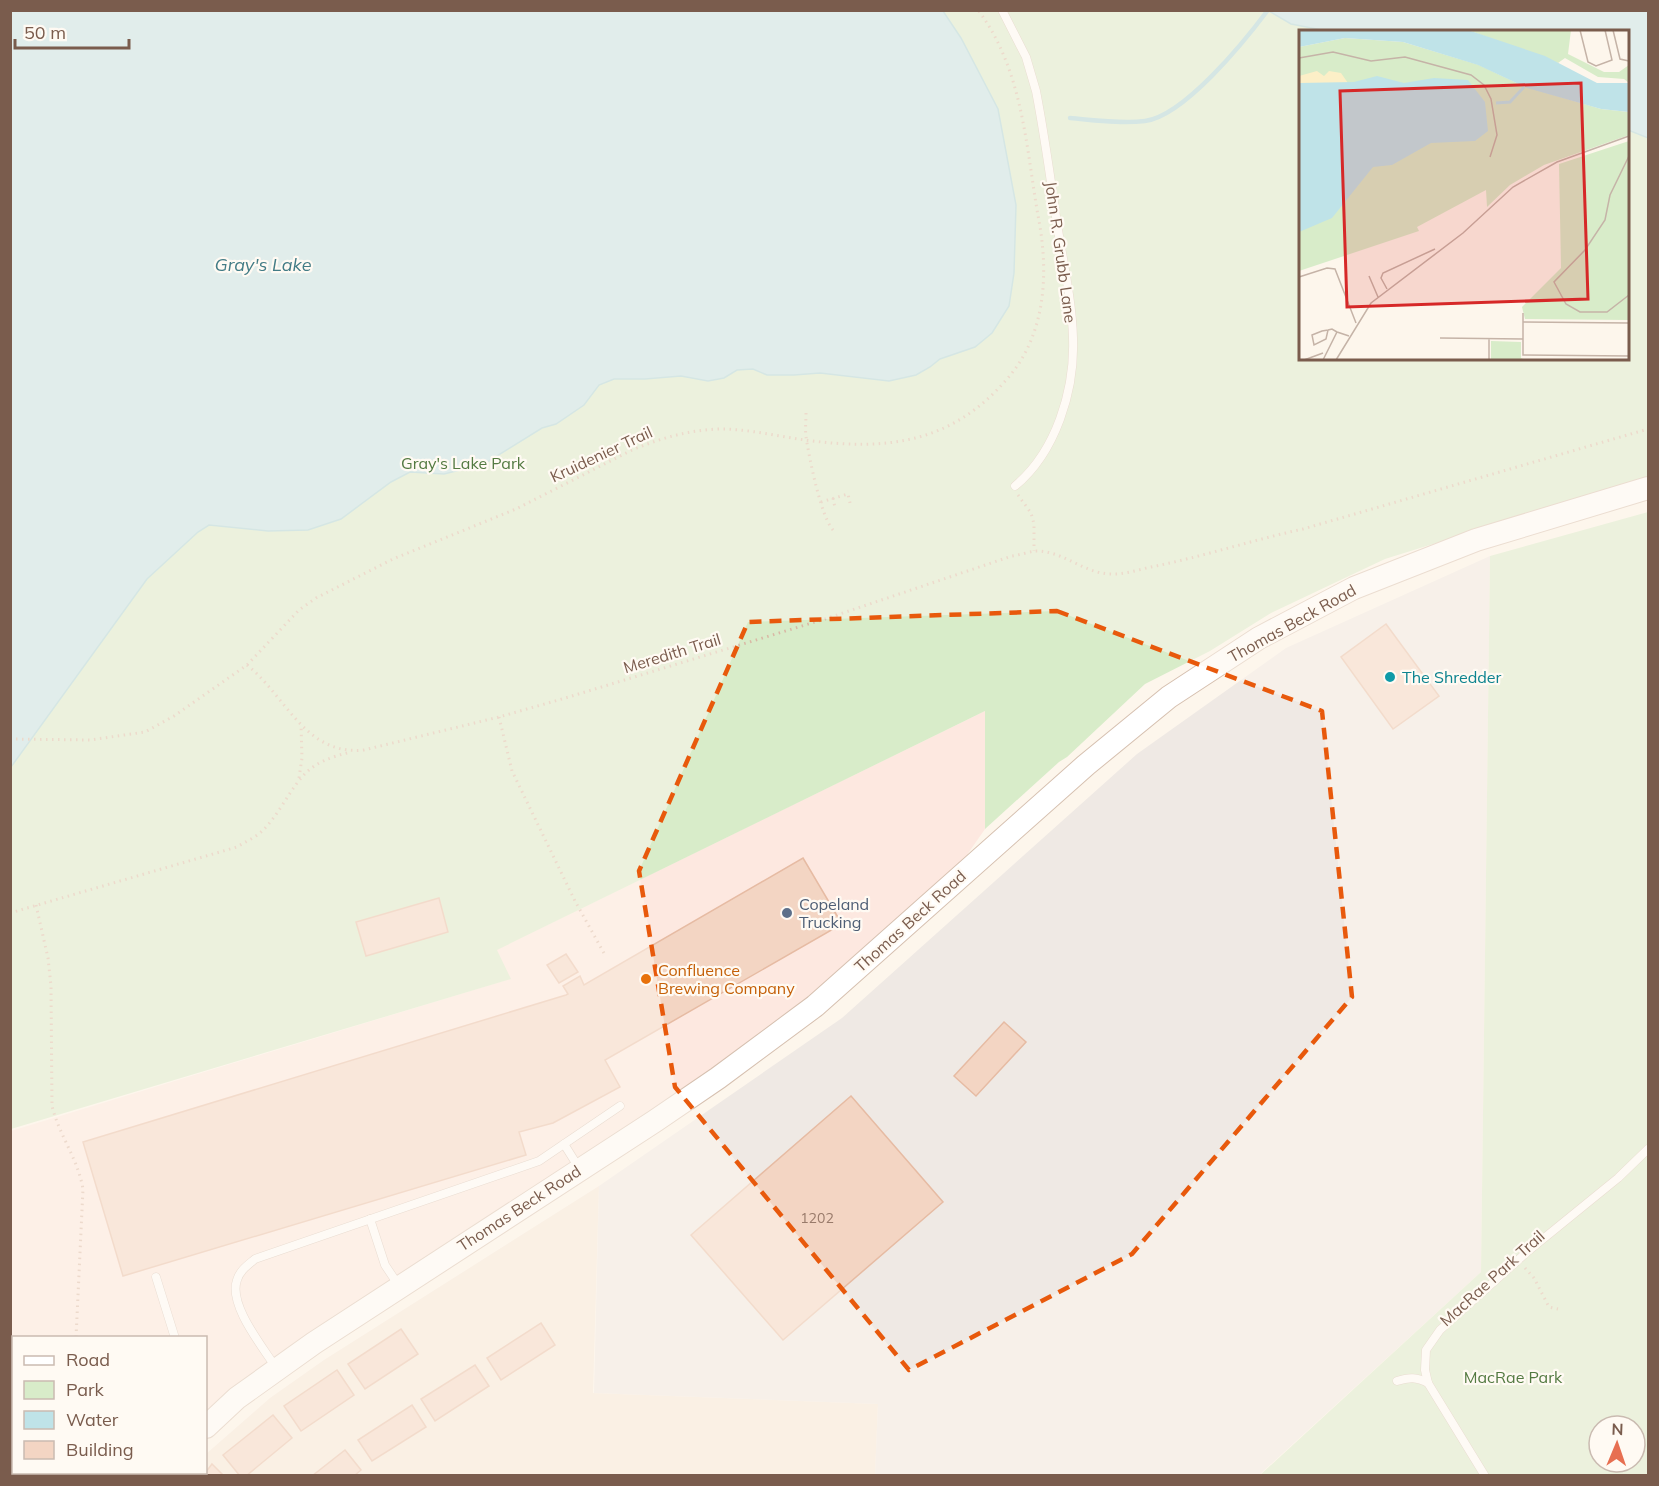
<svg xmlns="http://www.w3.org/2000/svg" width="1659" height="1486" font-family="Mulish,sans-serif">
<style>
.residential{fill:#f5e8da}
.commercial{fill:#fde8e0}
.industrial{fill:#efe9e4}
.green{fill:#d8ecc9;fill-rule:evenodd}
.water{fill:#bfe3e8;stroke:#a5d3da;stroke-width:1.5}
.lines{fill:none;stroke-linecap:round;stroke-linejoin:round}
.stream{stroke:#a5d3da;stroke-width:4.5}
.building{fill:#f3d5c3;stroke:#e6bba3;stroke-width:1.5}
.service-casing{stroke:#d1beb0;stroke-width:9}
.secondary-casing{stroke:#d6c0b0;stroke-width:24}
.path{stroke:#d9b8a5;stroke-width:3;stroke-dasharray:1.5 4.5;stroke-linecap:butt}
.service{stroke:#fff;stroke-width:8}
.secondary{stroke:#fff;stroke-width:22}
.marked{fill:none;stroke:#e8590c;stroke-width:4.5;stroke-dasharray:12 8;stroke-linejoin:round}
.culture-dot{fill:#0f9aa8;stroke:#fffaf3;stroke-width:2}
.service-dot{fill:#5c6f8a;stroke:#fffaf3;stroke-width:2}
.food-dot{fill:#e8710a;stroke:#fffaf3;stroke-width:2}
.labels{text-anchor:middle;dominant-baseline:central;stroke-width:4.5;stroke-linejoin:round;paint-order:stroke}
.number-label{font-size:14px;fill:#987a6a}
.street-label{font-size:16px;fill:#7a5c4d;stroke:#fffaf3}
.park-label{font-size:16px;fill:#537a41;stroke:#fffaf3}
.culture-label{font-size:16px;fill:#0d838f;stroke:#fffaf3;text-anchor:start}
.service-label{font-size:16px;fill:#4e5e75;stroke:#fffaf3;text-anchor:start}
.food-label{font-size:16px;fill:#c56008;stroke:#fffaf3;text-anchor:start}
.water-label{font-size:18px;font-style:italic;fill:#437c86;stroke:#fffaf3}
.inset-river{fill:none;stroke:#bfe3e8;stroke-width:3}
.inset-road{fill:none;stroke:#c5b3a7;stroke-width:1.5}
.view{fill:#d62828;fill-opacity:0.15;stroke:#d62828;stroke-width:3}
.inset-edge{fill:none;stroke:#7a5c4d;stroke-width:3}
</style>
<rect width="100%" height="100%" fill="#fdf6ec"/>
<path class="residential" d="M 599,1186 L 593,1393 L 878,1404 L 875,1475 L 182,1476 L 186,1473 L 206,1472 L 206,1454 L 270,1398 L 324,1360 Z"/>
<path class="commercial" d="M 985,711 L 985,829 L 937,898 L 815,1006 L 206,1427 L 206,1338 L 14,1338 L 14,1472 L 156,1473 L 154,1476 L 11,1476 L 11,1131 L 510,979 L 496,950 Z"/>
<path class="industrial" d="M 1490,556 L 1481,1272 L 1259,1475 L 875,1475 L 878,1404 L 594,1393 L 599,1186 L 842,1018 L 1137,754 L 1286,648 Z"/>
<g class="green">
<path d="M 11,11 L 1272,11 L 1344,31 L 1300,32 L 1300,358 L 1628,358 L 1628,124 L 1648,131 L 1648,477 L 1385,559 L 1271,613 L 1210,651 L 1145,684 L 1067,757 L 1059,762 L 985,829 L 985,711 L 497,950 L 511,979 L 11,1129 Z"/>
<path d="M 1648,512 L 1648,1475 L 1259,1476 L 1481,1272 L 1490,556 ZM 1599,1426 L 1635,1426 L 1635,1462 L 1599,1462 Z"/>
</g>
<g class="water">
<path d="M 11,10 L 943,11 L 961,38 L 998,109 L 1016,205 L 1014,273 L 1009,306 L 992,333 L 975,347 L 940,359 L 930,367 L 916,375 L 889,381 L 820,373 L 794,375 L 767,375 L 753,369 L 737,370 L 724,378 L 708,381 L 681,376 L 645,379 L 614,379 L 599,385 L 584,405 L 556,424 L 542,428 L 484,464 L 444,474 L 410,472 L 391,482 L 341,519 L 308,530 L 268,531 L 209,525 L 198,532 L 147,579 L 11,767 Z"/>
<path d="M 1269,11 L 1648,11 L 1648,138 L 1628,130 L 1628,32 L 1327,31 L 1291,24 Z"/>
</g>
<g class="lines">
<path class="stream" d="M 1070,118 C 1094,120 1121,124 1145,121 C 1184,116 1244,42 1268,10"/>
</g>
<g class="building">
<path d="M 1386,624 L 1439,696 L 1393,729 L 1341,657 Z"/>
<path d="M 803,858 L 842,924 L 605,1060 L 620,1087 L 553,1123 L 519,1132 L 526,1155 L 123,1276 L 83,1142 L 566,995 L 568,994 L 563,986 L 580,976 L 584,985 Z"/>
<path d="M 439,898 L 448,932 L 366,956 L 356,922 Z"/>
<path d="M 566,954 L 578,972 L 559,983 L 547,965 Z"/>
<path d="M 1004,1022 L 1026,1042 L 976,1096 L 954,1076 Z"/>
<path d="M 851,1096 L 943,1202 L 783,1340 L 691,1235 Z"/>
<path d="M 541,1323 L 555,1345 L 501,1380 L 487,1358 Z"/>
<path d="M 401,1329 L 418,1354 L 365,1389 L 348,1364 Z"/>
<path d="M 475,1365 L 489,1386 L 435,1421 L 421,1399 Z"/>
<path d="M 337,1370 L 354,1395 L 301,1431 L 284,1406 Z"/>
<path d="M 412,1405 L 426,1427 L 372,1461 L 358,1440 Z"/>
<path d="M 273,1415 L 292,1438 L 246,1476 L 240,1476 L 223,1455 Z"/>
<path d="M 345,1450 L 361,1470 L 354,1476 L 312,1476 Z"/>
<path d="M 212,1464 L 224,1476 L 200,1476 L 206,1472 Z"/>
</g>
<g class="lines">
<g class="service-casing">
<g id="service">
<path d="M 1002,10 L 1026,57 L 1036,91 C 1045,137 1051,183 1058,230 C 1064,266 1072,302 1073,338 C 1075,390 1056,452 1015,486"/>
<path d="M 564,1144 L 579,1168"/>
<path d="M 370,1219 L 385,1265 L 399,1286"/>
<path d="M 156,1277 L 175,1338"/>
<path d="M 276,1368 C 263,1347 228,1305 237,1280 C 240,1270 248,1265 255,1259 L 539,1161 L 620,1106"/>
<path d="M 1397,1381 C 1409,1377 1417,1377 1428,1383"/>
<path d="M 1485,1476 L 1428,1383 L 1425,1370 L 1426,1350 L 1440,1330 L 1527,1252 L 1618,1178 L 1648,1149"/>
</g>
</g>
<g class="secondary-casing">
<g id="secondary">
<path d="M 206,1427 L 237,1398 L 314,1343 L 655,1121 L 718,1078 L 815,1006 L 1086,765 L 1169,697 L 1259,638 L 1354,588 L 1476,540 L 1648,488"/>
<path d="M 154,1476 L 156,1472"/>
</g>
</g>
<g class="path">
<path d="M 806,413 C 806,421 805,429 806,437 C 809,456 821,519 834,531"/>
<path d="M 1018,495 L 1031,513 L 1034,524 L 1034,551"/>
<path d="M 833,498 L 835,508"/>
<path d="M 821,502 L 848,494 L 850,503"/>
<path d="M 247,665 C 287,697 305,756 364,750 L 499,717 L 562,699 L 825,619 L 1012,556 C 1020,555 1028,552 1035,551 C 1062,550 1083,573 1110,574 C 1123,575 1137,570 1151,567 C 1202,557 1252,540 1303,529 L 1648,429"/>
<path d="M 499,717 L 512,771 L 575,901 L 605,955 L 603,956"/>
<path d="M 10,739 L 90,740 L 145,732 L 174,716 L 247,665 L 299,610 L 316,598 L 393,559 L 516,509 L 632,450 C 661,438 689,430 720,429 C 748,429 777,436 805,440 C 886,451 951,444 1007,379 C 1045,336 1049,276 1039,221 C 1026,150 1024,71 978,10"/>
<path d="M 299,778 L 302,758 L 301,725"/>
<path d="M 36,905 L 48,958 L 51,986 L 52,1106 C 59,1135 78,1159 83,1189 L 76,1338"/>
<path d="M 10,913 L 237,847 C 245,842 254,838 261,832 C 269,825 275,816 281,807 C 303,773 309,762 351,752"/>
<path d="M 1525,1268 L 1534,1278 L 1549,1307 L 1558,1309"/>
<path d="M 70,1476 L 70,1472"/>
</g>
<use href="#service" class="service"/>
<use href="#secondary" class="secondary"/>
</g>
<path d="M0 0H1659V1486H0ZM 1057,611 L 1322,711 L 1352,997 L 1132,1254 L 909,1370 L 675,1087 L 639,871 L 748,622 Z" fill="#fdf6ec" fill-opacity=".55" fill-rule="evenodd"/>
<path class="marked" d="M 1057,611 L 1322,711 L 1352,997 L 1132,1254 L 909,1370 L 675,1087 L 639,871 L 748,622 Z"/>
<circle class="culture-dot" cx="1390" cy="677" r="6"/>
<circle class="service-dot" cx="787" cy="913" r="6"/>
<circle class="food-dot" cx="646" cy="979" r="6"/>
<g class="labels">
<g class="number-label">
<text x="817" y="1218">1202</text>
</g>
<g class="street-label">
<text transform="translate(1061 252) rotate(82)">John R. Grubb Lane</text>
<text transform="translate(601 454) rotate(-25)">Kruidenier Trail</text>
<text transform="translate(1292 623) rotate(-29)">Thomas Beck Road</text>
<text transform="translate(672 653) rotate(-17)">Meredith Trail</text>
<text transform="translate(910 921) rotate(-42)">Thomas Beck Road</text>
<text transform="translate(519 1208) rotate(-33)">Thomas Beck Road</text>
<text transform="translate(1492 1278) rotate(-42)">MacRae Park Trail</text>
</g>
<g class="park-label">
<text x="463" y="463">Gray's Lake Park</text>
<text x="1513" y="1377">MacRae Park</text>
</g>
<g class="culture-label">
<text x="1402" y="677">The Shredder</text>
</g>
<g class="service-label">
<text x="799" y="904">Copeland<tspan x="799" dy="18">Trucking</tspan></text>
</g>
<g class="food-label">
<text x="658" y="970">Confluence<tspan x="658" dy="18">Brewing Company</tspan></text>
</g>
<g class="water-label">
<text x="263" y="264">Gray's Lake</text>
</g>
</g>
<g transform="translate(1299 30)">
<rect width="330" height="330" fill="#fdf6ec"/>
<path d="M 169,0 L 272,0 L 269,24 L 305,42 L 320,42 L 330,35 L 330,53 L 325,49 L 299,47 L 266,28 L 259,33 ZM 46,8 L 104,12 L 180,35 L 224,56 L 302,79 L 330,82 L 330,105 L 245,135 L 211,155 L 188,177 L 187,160 L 118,197 L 120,201 L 0,241 L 0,17 ZM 330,111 L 330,290 L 226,289 L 223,277 L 262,238 L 260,134 ZM 192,311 L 222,312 L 222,328 L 226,330 L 192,330 Z" fill="#d8ecc9"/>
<path d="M 18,41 L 25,46 L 30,41 L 42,43 L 49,53 L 0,53 L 0,46 Z" fill="#fcefc7"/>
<path d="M 0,0 L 169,0 L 246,26 L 298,53 L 330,53 L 330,82 L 302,79 L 228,58 L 179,35 L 104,12 L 46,8 L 0,17 ZM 78,46 L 105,53 L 135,48 L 169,50 L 186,72 L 189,101 L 176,111 L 132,113 L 93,135 L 74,137 L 33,188 L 0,202 L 0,53 L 55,52 Z" fill="#bfe3e8"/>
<path class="inset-river" d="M 197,73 L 211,72 L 225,57"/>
<path class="inset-road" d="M 281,0 L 289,32 L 297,36 L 313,30 L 306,0M 314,0 L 321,29 L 330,31M 0,28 L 34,22 L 72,31 L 106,27 L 172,45 L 185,55 L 192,69 L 198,105 L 191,127M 330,126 L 311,165 L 306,190 L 286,220 L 255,252 L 267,274 L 281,282 L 308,282 L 330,265M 70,246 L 79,267M 0,247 L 28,238 L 36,239 L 57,293M 88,259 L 82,248 L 84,243 L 136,219M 224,283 L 224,325 L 330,326M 224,292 L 330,293M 29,300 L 27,309 L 15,315 L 13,305 L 23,301 L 29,300 L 33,299 L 38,302M 141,308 L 224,309M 190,309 L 190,330M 5,330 L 24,323M 24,330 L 38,302 L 50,306M 37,330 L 72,273 L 164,203 L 214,157 L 258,132 L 330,106"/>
<path class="view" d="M 282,53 L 289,269 L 48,277 L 41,61 Z"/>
<rect width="330" height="330" class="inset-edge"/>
</g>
<rect width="1659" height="1486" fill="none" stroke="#7a5c4d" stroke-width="24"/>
<rect x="12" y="1336" width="195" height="138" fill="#fffaf3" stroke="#cabbb1" stroke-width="1.5"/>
<rect x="24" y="1356" width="30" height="9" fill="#ffffff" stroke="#cabbb1" stroke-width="1.5"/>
<text x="66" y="1366" font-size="18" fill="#7a5c4d">Road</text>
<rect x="24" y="1381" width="30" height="18" fill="#d8ecc9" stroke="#cabbb1" stroke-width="1.5"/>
<text x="66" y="1396" font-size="18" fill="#7a5c4d">Park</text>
<rect x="24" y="1411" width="30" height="18" fill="#bfe3e8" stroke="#cabbb1" stroke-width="1.5"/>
<text x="66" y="1426" font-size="18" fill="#7a5c4d">Water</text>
<rect x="24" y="1441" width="30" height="18" fill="#f3d5c3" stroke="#cabbb1" stroke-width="1.5"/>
<text x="66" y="1456" font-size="18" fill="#7a5c4d">Building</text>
<g transform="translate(1617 1444) rotate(2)"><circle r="28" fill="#fffaf3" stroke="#cabbb1" stroke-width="1.5"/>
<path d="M0-4.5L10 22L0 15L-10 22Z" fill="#e76f51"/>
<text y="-9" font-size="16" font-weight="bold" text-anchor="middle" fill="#7a5c4d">N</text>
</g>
<path d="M15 39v9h114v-9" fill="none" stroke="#7a5c4d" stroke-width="3"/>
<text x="24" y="39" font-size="18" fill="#7a5c4d" stroke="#fffaf3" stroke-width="4.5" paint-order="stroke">50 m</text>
</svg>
